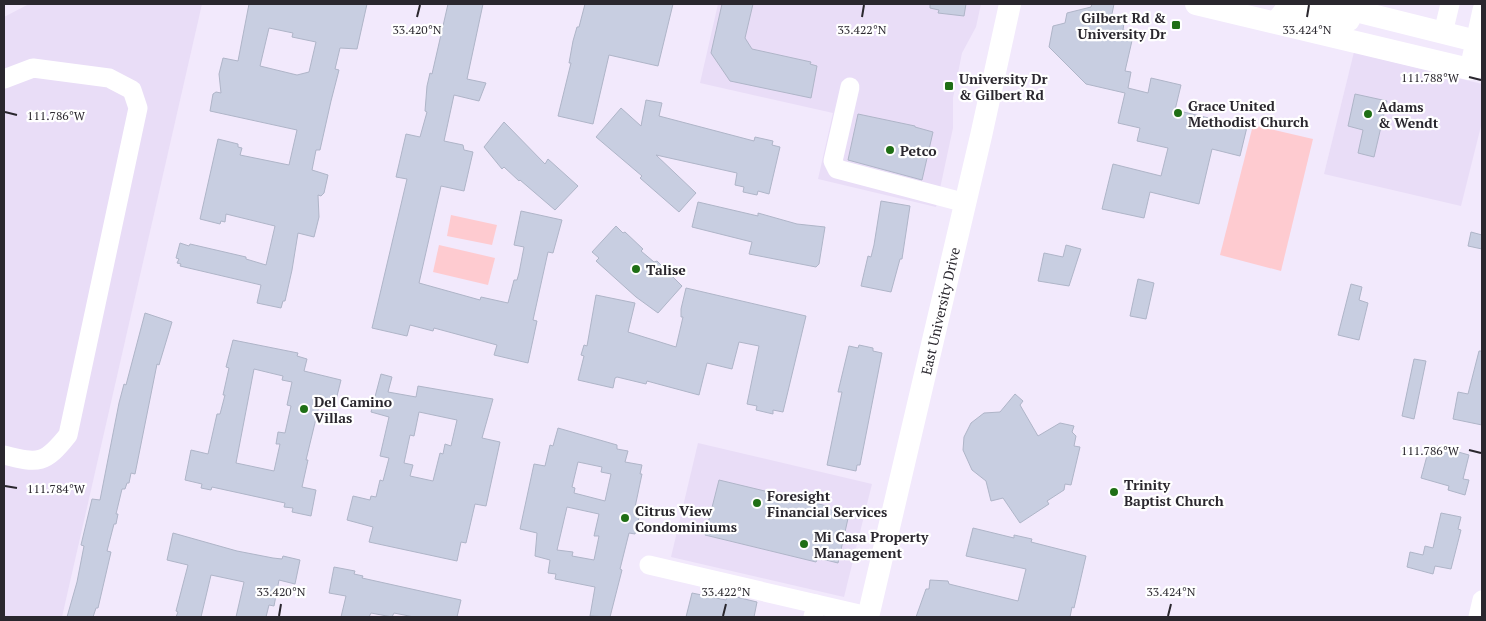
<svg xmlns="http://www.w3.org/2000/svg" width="1486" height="621" font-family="'PT Serif',serif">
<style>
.built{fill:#e9ddf7}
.green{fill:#fecbd0}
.building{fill:#c8cee1;stroke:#afb5c8;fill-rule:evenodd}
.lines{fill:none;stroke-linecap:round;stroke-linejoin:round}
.minor{stroke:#fff;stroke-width:19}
.major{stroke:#fff;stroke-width:22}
.ticks{fill:none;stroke:#2a272e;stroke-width:2}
.poi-dot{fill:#1f6f15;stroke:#fff;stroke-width:2}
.labels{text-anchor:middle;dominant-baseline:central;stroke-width:4.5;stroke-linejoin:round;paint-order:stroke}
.poi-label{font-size:14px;font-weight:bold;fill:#2a272e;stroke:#fff;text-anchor:start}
.street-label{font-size:14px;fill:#2a272e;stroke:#fff}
.ticks-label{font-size:12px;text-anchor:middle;fill:#2a272e;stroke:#fff;stroke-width:4.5;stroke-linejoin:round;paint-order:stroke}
</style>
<rect width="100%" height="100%" fill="#f2e9fc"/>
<g class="built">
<path d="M 29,4 L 202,4 L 62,617 L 4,617 L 4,17 Z"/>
<path d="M 718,4 L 981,4 L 976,27 L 962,53 L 953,98 L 953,128 L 936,207 L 818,179 L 833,113 L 700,83 Z"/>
<path d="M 1354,52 L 1482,84 L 1482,122 L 1461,206 L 1324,174 Z"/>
<path d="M 698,443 L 872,484 L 844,597 L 671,557 Z"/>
</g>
<g class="green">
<path d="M 1253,125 L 1313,139 L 1281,271 L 1220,255 Z"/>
<path d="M 451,215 L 497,225 L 492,245 L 447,236 Z"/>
<path d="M 439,245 L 495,258 L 488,285 L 433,272 Z"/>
</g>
<g class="building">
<path d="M 249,4 L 367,4 L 357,49 L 340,48 L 335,69 L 339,70 L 331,101 L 320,150 L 316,150 L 312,170 L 328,175 L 324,193 L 321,196 L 318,195 L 319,217 L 314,237 L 298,233 L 292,270 L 285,301 L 283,301 L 281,308 L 257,303 L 261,285 L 180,266 L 181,264 L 177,263 L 179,259 L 176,258 L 180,243 L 189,246 L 190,244 L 246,257 L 246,259 L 266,265 L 275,226 L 226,214 L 225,222 L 221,221 L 220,224 L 200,219 L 218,139 L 238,144 L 238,147 L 242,148 L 240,155 L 289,165 L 297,130 L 210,111 L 213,94 L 216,92 L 221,93 L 219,74 L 223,58 L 238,61 ZM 269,28 L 293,33 L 292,37 L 316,42 L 309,72 L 297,75 L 260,66 Z"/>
<path d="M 448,4 L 483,4 L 467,79 L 486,83 L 479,101 L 454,95 L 444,141 L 463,145 L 464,150 L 473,152 L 464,191 L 441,186 L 419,283 L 480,300 L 481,297 L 508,303 L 514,280 L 517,280 L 519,273 L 524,247 L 514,245 L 521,211 L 562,220 L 553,253 L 548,252 L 533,320 L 537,321 L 528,363 L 494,355 L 497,345 L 434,328 L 433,331 L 410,325 L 407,336 L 372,328 L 407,179 L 396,177 L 406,134 L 420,137 L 427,112 L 425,111 L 427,86 L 430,73 L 432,74 Z"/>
<path d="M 585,4 L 673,4 L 658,66 L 609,55 L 593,124 L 558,116 L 571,63 L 569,63 L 573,41 L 577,27 L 579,27 Z"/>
<path d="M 722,4 L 753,4 L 745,38 L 752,49 L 811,62 L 810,64 L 817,66 L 811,98 L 730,81 L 711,53 Z"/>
<path d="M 930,4 L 966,4 L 964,16 L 938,13 L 939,10 L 930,8 Z"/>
<path d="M 1092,4 L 1114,4 L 1112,14 L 1124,23 L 1123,30 L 1134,32 L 1125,71 L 1131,72 L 1128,88 L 1148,93 L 1151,78 L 1181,85 L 1175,110 L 1247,127 L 1240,156 L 1212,149 L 1199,204 L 1150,192 L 1144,218 L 1102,209 L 1113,164 L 1161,176 L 1168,148 L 1137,141 L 1140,128 L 1118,123 L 1125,93 L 1086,84 L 1049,47 L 1053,26 L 1065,23 L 1067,13 L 1091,7 Z"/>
<path d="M 1355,94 L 1387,101 L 1374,157 L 1358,153 L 1363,130 L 1348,126 Z"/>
<path d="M 646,100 L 662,103 L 659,116 L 754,141 L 755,137 L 773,141 L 772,145 L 780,147 L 769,194 L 758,191 L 757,195 L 743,192 L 744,187 L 735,185 L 737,173 L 656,155 L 696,193 L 679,212 L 640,178 L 642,176 L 596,137 L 621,108 L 641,126 Z"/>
<path d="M 858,114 L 915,126 L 915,127 L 933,132 L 922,180 L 848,160 Z"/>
<path d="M 504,122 L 545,164 L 548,159 L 578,186 L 555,210 L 520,180 L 519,181 L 504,167 L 502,169 L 484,147 Z"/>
<path d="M 881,201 L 910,206 L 902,259 L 900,259 L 891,292 L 861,286 L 868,256 L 871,257 L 874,245 Z"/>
<path d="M 698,202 L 758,216 L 758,213 L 797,224 L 825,227 L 819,264 L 816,267 L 749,254 L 752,242 L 692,227 Z"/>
<path d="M 616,226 L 623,233 L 625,232 L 643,249 L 641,251 L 654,262 L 657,261 L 682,286 L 658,313 L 636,297 L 596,261 L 599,258 L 592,252 Z"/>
<path d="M 1471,232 L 1482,235 L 1482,249 L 1468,246 Z"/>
<path d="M 1066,245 L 1081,249 L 1069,286 L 1038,281 L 1044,253 L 1063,257 Z"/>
<path d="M 1138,279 L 1154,283 L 1146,319 L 1130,316 Z"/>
<path d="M 1351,284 L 1362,287 L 1359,300 L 1368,303 L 1359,340 L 1338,335 Z"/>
<path d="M 686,288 L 806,316 L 783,412 L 773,410 L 773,414 L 756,410 L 757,406 L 747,404 L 759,346 L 739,342 L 732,369 L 707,363 L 699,395 L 658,384 L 647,381 L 646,384 L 617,377 L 615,378 L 613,388 L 578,380 L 584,356 L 581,355 L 584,345 L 587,346 L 596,295 L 635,303 L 628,332 L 676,347 L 683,317 L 681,317 L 681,309 Z"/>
<path d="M 145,313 L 172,322 L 159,365 L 157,364 L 135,474 L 131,473 L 129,483 L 127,483 L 125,489 L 122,489 L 116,514 L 118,514 L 116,524 L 114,524 L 107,551 L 111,552 L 98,608 L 96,608 L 93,617 L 67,617 L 77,582 L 84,546 L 81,545 L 92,499 L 100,500 L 119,403 L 124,384 L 126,385 Z"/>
<path d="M 233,340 L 298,353 L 297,356 L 307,359 L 304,371 L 341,380 L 335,404 L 320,402 L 306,460 L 308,460 L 302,487 L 316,490 L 311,516 L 292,512 L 293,508 L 284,507 L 285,503 L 212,487 L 211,490 L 201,488 L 202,484 L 185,480 L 191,450 L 208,454 L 217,414 L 220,414 L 225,395 L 223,395 L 229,368 L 226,367 ZM 254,369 L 283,376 L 282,380 L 292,382 L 287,405 L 291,406 L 285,433 L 278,432 L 276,444 L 280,444 L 274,471 L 236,463 Z"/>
<path d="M 859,345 L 873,348 L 873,351 L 882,353 L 860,465 L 857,465 L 856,471 L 827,465 L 842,392 L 838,392 L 849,346 L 858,348 Z"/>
<path d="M 1479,351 L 1482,351 L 1482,425 L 1453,419 L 1458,392 L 1468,394 Z"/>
<path d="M 1414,359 L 1426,361 L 1414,419 L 1402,416 Z"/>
<path d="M 381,374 L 392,377 L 388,392 L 416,397 L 418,386 L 493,399 L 482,438 L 500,442 L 486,506 L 475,504 L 466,543 L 461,542 L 457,561 L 369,542 L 373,527 L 347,520 L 353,496 L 370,500 L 371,496 L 376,497 L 380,480 L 383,481 L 389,458 L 380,456 L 389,417 L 371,412 ZM 419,412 L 457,420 L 451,446 L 445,444 L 443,454 L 440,453 L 433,481 L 410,476 L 413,465 L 404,463 L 410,435 L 414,436 Z"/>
<path d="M 1015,394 L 1023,401 L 1020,405 L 1038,436 L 1060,423 L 1074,426 L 1072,432 L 1076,436 L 1074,446 L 1080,447 L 1071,485 L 1065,484 L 1064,490 L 1047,501 L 1049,504 L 1020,523 L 1003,498 L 991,501 L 986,481 L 972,470 L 963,450 L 964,437 L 971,423 L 984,413 L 1000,412 Z"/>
<path d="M 558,428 L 617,445 L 617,449 L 628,451 L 625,462 L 642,465 L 640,474 L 642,474 L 634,512 L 640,513 L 635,534 L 629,533 L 620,569 L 622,570 L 610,617 L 590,616 L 595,587 L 555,579 L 556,574 L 548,573 L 550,560 L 535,556 L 537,533 L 520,529 L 534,464 L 545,466 L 550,445 L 553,446 ZM 578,462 L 602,467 L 601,472 L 611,474 L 605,501 L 574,493 L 575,488 L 572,487 ZM 567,507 L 599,514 L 594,536 L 599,536 L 594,560 L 572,556 L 573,552 L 557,550 Z"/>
<path d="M 1437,446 L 1469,455 L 1463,479 L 1469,480 L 1465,495 L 1448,490 L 1449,486 L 1421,478 L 1428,452 L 1435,454 Z"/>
<path d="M 719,480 L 827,506 L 826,509 L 849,514 L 838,563 L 818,558 L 816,562 L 705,535 Z"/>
<path d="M 1441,513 L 1461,517 L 1458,529 L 1461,530 L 1451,569 L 1435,566 L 1433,574 L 1407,567 L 1410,552 L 1423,555 L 1425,546 L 1433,548 Z"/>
<path d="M 973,528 L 1014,538 L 1014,535 L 1032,539 L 1031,542 L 1086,556 L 1074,608 L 1072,607 L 1070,617 L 916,617 L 926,589 L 929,589 L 930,580 L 948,581 L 949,584 L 1018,601 L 1026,569 L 966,556 Z"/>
<path d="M 173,533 L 237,551 L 273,558 L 282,559 L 283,556 L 300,560 L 295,584 L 279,580 L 274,606 L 269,605 L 266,617 L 236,617 L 244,582 L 211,575 L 201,617 L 176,617 L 178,612 L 176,611 L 188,565 L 167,560 Z"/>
<path d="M 334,567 L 355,571 L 354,574 L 363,576 L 362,578 L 461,600 L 457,617 L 414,617 L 394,613 L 392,617 L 371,613 L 369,617 L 341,617 L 346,596 L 329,593 Z"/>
<path d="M 692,593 L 726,600 L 728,595 L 757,602 L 754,617 L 686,617 Z"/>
</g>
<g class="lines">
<g class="minor">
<path d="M 1443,33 L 1450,4"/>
<path d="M 1469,69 L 1482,10"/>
<path d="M 4,79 L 33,68 L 109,78 L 132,90 L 138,108 L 68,435 C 45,464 39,464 4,455"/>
<path d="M 850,87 L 833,161 L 837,169 L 966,203"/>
<path d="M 649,565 L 816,604 L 813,617"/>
<path d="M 816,604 L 868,616"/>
<path d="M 1478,617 L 1482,600"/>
</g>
<g class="major">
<path d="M 1196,4 L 1469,69 L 1482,66"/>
<path d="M 1328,4 L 1476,41 L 1482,46"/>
<path d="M 1277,21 L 1284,12 C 1305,8 1328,21 1349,20"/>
<path d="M 868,617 L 981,136 L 1010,4"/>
</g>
</g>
<path class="ticks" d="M 417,17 L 420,5M 862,17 L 864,5M 1307,17 L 1309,5M 1469,77 L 1481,80M 5,112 L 17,115M 1469,450 L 1481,453M 5,486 L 17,488M 279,616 L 281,604M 723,616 L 726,604M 1168,616 L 1171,604"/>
<g class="poi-dot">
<rect x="1171" y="20" width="10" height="10" rx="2.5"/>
<rect x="944" y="81" width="10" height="10" rx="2.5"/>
<circle cx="1178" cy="113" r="5"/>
<circle cx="1368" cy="114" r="5"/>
<circle cx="890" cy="150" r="5"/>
<circle cx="636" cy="269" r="5"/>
<circle cx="304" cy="409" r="5"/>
<circle cx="1114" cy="492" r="5"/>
<circle cx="757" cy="503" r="5"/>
<circle cx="625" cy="518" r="5"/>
<circle cx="804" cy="544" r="5"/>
</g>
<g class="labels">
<g class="poi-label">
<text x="1166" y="17" text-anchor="end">Gilbert Rd &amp;<tspan x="1166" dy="16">University Dr</tspan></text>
<text x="959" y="78">University Dr<tspan x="959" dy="16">&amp; Gilbert Rd</tspan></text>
<text x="1188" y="105">Grace United<tspan x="1188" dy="16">Methodist Church</tspan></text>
<text x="1378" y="106">Adams<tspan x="1378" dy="16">&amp; Wendt</tspan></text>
<text x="900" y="150">Petco</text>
<text x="646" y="269">Talise</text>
<text x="314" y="401">Del Camino<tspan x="314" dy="16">Villas</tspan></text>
<text x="1124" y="484">Trinity<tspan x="1124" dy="16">Baptist Church</tspan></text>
<text x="767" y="495">Foresight<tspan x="767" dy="16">Financial Services</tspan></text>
<text x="635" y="510">Citrus View<tspan x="635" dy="16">Condominiums</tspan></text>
<text x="814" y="536">Mi Casa Property<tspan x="814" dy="16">Management</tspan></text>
</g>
<g class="street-label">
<text transform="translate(940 311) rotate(-77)">East University Drive</text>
</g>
</g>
<g class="ticks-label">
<text x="417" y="34">33.420°N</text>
<text x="862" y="34">33.422°N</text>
<text x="1307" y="34">33.424°N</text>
<text x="1430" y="82">111.788°W</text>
<text x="56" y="120">111.786°W</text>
<text x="1430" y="455">111.786°W</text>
<text x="56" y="493">111.784°W</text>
<text x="281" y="596">33.420°N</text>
<text x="726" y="596">33.422°N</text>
<text x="1171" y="596">33.424°N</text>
</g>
<rect width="1486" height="621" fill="none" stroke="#2a272e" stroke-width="10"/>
</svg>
